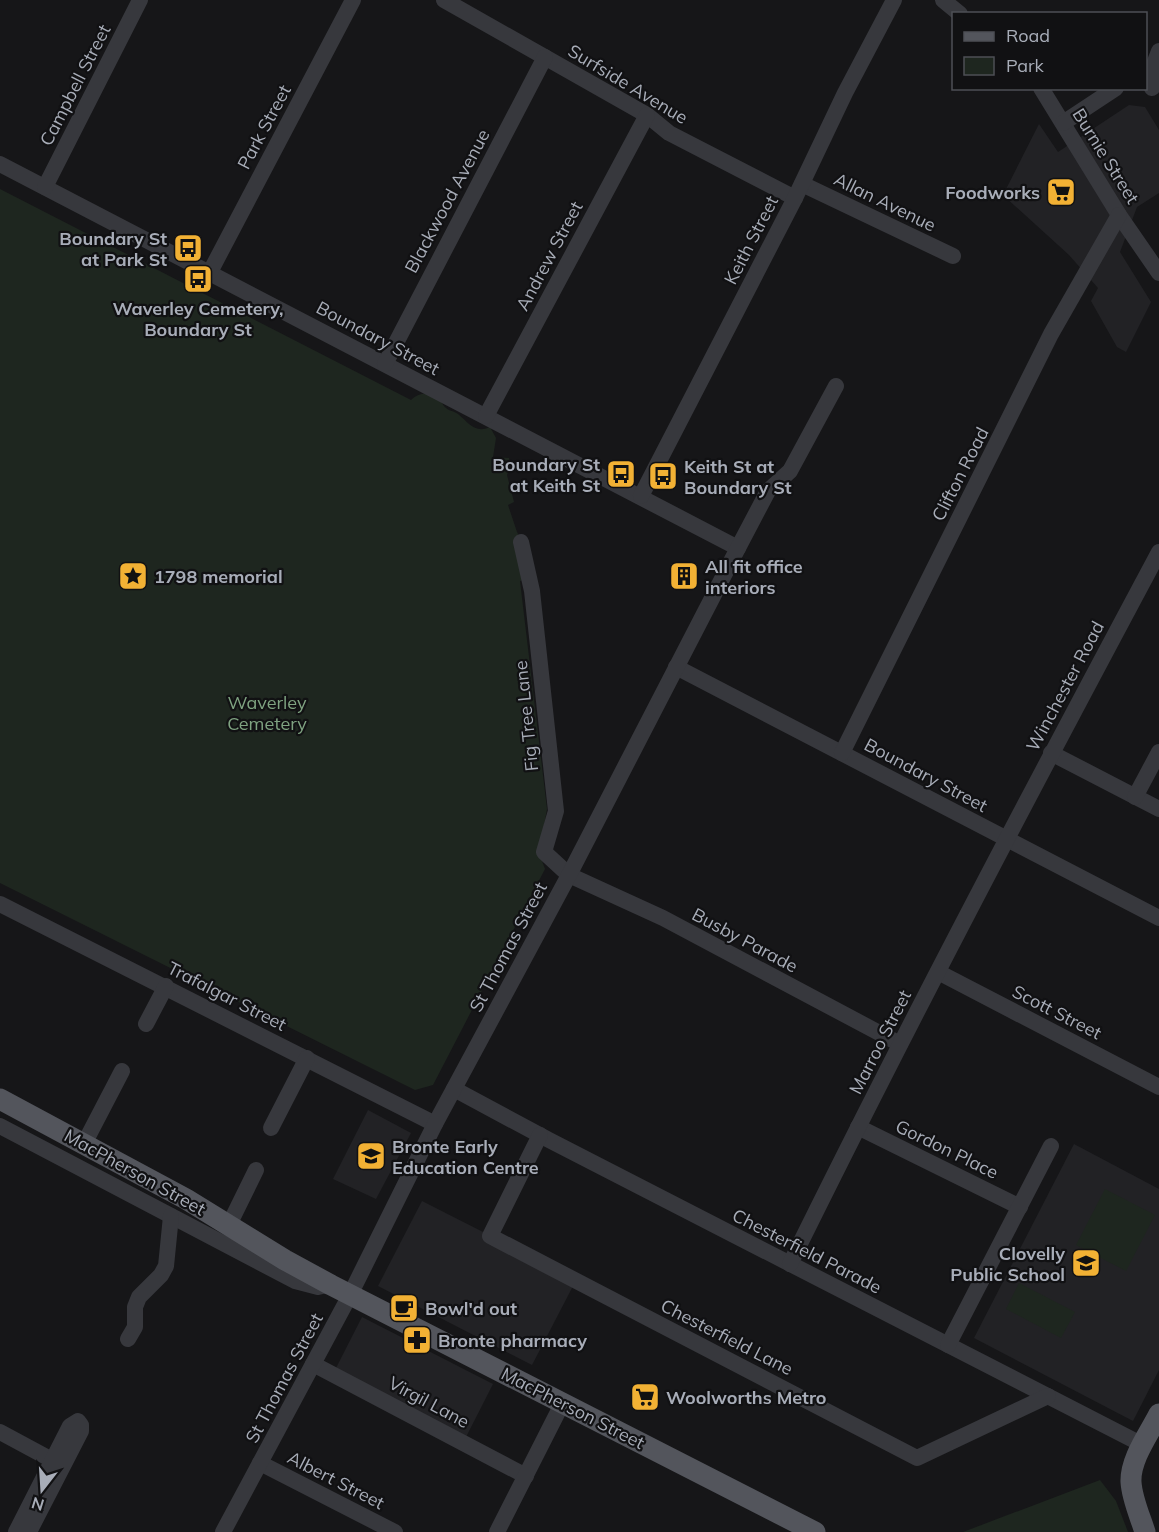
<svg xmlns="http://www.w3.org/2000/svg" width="1159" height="1532" font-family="Mulish,sans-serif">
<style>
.built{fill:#222225}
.green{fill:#1e261f}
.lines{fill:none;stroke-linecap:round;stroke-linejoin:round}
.minor{stroke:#37383d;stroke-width:16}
.major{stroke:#53555c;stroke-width:21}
.labels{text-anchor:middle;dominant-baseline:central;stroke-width:4.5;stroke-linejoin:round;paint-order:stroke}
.street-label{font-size:18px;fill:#a8adb8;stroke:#111113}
.poi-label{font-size:18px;font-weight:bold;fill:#a8adb8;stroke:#111113;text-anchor:start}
.park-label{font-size:18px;fill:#7fa381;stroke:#111113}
</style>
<rect width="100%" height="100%" fill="#161618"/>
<g class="built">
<path d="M 1129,105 L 1145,107 L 1159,130 L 1159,193 L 1137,207 L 1120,252 L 1151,302 L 1126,352 L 1117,347 L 1091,301 L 1098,288 L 1069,255 L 1003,195 L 1039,124 L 1058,152 Z"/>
<path d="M 368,1110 L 411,1133 L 376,1199 L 333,1179 Z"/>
<path d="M 1074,1144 L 1159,1189 L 1159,1370 L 1133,1421 L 974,1338 Z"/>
<path d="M 422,1201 L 485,1233 L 573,1286 L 532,1365 L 378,1286 Z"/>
<path d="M 362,1317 L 493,1384 L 465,1439 L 334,1372 Z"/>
</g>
<g class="green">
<path d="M 0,189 L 411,400 C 419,392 431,391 440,400 C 442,402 443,406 446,408 C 449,411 454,411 458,414 C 469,423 475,434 490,427 L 496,438 L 493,457 L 509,458 L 510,465 L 507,475 L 514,502 L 508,505 L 517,532 L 525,547 L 524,580 L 520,581 L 547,809 L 539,853 L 545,869 L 433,1085 L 415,1090 L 0,883 Z"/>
<path d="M 1105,1189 L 1155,1215 L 1126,1271 L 1076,1245 Z"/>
<path d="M 1019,1283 L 1075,1312 L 1061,1338 L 1006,1309 Z"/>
<path d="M 1100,1480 L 1116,1501 L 1128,1532 L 963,1532 Z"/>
</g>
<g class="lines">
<g class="minor">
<path d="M 444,0 L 647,115 L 669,133 L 795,198"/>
<path d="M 943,0 L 960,14"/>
<path d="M 1041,88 L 1119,215 L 1159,273"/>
<path d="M 1152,88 L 1154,64 L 1159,51"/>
<path d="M 1063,123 L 1116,88"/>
<path d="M 0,164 L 738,548"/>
<path d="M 802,184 L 953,256"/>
<path d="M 45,187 L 140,0"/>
<path d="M 210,272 L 353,0"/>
<path d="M 385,364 L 545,57"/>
<path d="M 486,416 L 647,115"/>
<path d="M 641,496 L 795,198 L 845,93 L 894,0"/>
<path d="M 521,542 L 532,591 L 556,811 L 544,852 L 569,875 L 663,918 L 900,1044"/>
<path d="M 676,667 L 1159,918"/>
<path d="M 842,753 L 1051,334 L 1119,215"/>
<path d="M 1051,753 L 1159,809"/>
<path d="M 1135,797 L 1159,752"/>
<path d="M 0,904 L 435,1124"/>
<path d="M 938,972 L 1159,1087"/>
<path d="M 146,1024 L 166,986"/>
<path d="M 454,1089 L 549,1140 L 1143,1445"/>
<path d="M 0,1126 L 295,1281 L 318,1287 L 327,1285"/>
<path d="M 858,1127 L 1020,1207"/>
<path d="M 271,1128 L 307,1058"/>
<path d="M 540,1135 L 490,1236 L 917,1458 L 1048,1396"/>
<path d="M 84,1144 L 122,1071"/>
<path d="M 229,1225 L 256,1170"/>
<path d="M 790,1264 C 908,1024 1033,788 1159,552"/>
<path d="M 128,1339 L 135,1327 L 135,1307 L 139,1297 L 161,1275 L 166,1266 L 171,1216"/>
<path d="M 948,1345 L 1051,1146"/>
<path d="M 313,1364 L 526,1476"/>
<path d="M 0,1432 L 52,1460"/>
<path d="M 260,1463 L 395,1532"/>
<path d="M 16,1532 L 70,1426 L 78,1421 L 81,1425 L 81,1431 L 29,1532"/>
<path d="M 223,1532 L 350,1295 L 435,1124 L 569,875 L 738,548 L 768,491 L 790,471 L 836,386"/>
<path d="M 497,1532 L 563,1402"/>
</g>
<g class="major">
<path d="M 0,1099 L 186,1199 L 285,1260 L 331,1285 L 815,1532"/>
<path d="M 1145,1532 C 1140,1516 1132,1499 1131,1482 C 1130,1459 1149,1434 1159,1414"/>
</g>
</g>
<defs>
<g id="supermarket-square" transform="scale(1.5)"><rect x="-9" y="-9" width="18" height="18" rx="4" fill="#f2b134" stroke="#111113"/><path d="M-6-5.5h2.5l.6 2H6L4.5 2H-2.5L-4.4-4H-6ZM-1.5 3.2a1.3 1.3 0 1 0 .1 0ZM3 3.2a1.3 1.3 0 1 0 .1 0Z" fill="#111"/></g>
<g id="bus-square" transform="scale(1.5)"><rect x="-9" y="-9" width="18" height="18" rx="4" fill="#f2b134" stroke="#111113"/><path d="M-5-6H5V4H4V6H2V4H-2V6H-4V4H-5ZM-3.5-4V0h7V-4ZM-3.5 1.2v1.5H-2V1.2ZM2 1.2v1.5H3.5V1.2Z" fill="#111"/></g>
<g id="sight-square" transform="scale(1.5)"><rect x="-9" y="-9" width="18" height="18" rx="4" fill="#f2b134" stroke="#111113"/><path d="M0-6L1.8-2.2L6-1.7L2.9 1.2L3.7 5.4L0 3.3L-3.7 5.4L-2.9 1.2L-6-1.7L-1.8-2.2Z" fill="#111"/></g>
<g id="building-square" transform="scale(1.5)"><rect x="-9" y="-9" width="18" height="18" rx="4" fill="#f2b134" stroke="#111113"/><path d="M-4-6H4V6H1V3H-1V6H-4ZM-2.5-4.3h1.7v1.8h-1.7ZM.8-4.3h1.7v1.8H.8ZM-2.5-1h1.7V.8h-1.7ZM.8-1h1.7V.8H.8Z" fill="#111"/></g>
<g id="school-square" transform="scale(1.5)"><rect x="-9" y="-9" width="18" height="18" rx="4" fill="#f2b134" stroke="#111113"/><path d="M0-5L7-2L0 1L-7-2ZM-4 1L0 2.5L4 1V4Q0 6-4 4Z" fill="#111"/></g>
<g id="cafe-square" transform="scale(1.5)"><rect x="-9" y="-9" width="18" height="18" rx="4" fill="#f2b134" stroke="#111113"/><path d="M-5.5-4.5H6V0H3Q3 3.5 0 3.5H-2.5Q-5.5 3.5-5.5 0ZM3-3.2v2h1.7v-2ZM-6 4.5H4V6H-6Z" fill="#111"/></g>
<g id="pharmacy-square" transform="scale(1.5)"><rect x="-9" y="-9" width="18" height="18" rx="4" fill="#f2b134" stroke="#111113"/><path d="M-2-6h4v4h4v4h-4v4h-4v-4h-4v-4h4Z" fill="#111"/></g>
</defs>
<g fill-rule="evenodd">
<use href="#supermarket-square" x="1061" y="192"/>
<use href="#bus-square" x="188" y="248"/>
<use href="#bus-square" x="198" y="279"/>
<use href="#bus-square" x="621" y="474"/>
<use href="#bus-square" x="663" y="476"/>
<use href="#sight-square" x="133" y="576"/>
<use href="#building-square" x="684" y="576"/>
<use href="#school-square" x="371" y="1156"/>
<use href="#school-square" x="1086" y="1263"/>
<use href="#cafe-square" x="404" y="1308"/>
<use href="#pharmacy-square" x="417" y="1340"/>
<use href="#supermarket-square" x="645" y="1397"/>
</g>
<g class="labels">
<g class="street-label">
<text transform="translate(628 84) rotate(31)">Surfside Avenue</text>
<text transform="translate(75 85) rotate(-63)">Campbell Street</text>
<text transform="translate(264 127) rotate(-62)">Park Street</text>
<text transform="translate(1106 156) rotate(58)">Burnie Street</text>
<text transform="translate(447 201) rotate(-62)">Blackwood Avenue</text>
<text transform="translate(885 202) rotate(26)">Allan Avenue</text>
<text transform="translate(751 240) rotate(-63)">Keith Street</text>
<text transform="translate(549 256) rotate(-62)">Andrew Street</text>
<text transform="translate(378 338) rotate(28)">Boundary Street</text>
<text transform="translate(960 474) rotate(-63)">Clifton Road</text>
<text transform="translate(1065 686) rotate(-62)">Winchester Road</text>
<text transform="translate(526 716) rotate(-96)">Fig Tree Lane</text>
<text transform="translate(926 775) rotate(28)">Boundary Street</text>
<text transform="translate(745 940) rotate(28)">Busby Parade</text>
<text transform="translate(508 947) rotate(-62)">St Thomas Street</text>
<text transform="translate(227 996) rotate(27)">Trafalgar Street</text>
<text transform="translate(1057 1012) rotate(27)">Scott Street</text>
<text transform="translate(880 1042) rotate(-63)">Marroo Street</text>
<text transform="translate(947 1149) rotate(26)">Gordon Place</text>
<text transform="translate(135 1172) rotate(29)">MacPherson Street</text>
<text transform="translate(807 1251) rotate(27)">Chesterfield Parade</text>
<text transform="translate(727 1337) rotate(27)">Chesterfield Lane</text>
<text transform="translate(284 1378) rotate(-62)">St Thomas Street</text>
<text transform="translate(429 1402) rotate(28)">Virgil Lane</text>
<text transform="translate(573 1408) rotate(27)">MacPherson Street</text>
<text transform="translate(336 1480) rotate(27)">Albert Street</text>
</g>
<g class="poi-label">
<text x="1040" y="192" text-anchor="end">Foodworks</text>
<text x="167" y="238" text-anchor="end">Boundary St<tspan x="167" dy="21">at Park St</tspan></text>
<text x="198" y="308" text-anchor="middle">Waverley Cemetery,<tspan x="198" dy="21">Boundary St</tspan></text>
<text x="600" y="464" text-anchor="end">Boundary St<tspan x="600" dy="21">at Keith St</tspan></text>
<text x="684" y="466">Keith St at<tspan x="684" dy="21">Boundary St</tspan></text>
<text x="705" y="566">All fit office<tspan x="705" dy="21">interiors</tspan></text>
<text x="154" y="576">1798 memorial</text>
<text x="392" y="1146">Bronte Early<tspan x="392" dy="21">Education Centre</tspan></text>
<text x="1065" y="1253" text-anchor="end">Clovelly<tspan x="1065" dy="21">Public School</tspan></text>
<text x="425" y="1308">Bowl'd out</text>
<text x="438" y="1340">Bronte pharmacy</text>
<text x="666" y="1397">Woolworths Metro</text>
</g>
<g class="park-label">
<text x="267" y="702">Waverley<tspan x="267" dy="21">Cemetery</tspan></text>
</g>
</g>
<rect x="952" y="12" width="195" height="78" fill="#111113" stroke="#4d4f55" stroke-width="1.5"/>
<rect x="964" y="32" width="30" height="9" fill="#53555c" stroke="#4d4f55" stroke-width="1.5"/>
<text x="1006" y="42" font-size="18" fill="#a8adb8">Road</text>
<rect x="964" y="57" width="30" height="18" fill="#1e261f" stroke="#4d4f55" stroke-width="1.5"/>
<text x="1006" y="72" font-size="18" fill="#a8adb8">Park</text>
<g transform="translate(42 1490) rotate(197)" stroke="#111113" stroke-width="4.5" paint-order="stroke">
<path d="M0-4.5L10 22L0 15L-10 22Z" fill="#a8adb8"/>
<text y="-9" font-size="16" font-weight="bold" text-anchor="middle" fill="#a8adb8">N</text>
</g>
</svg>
